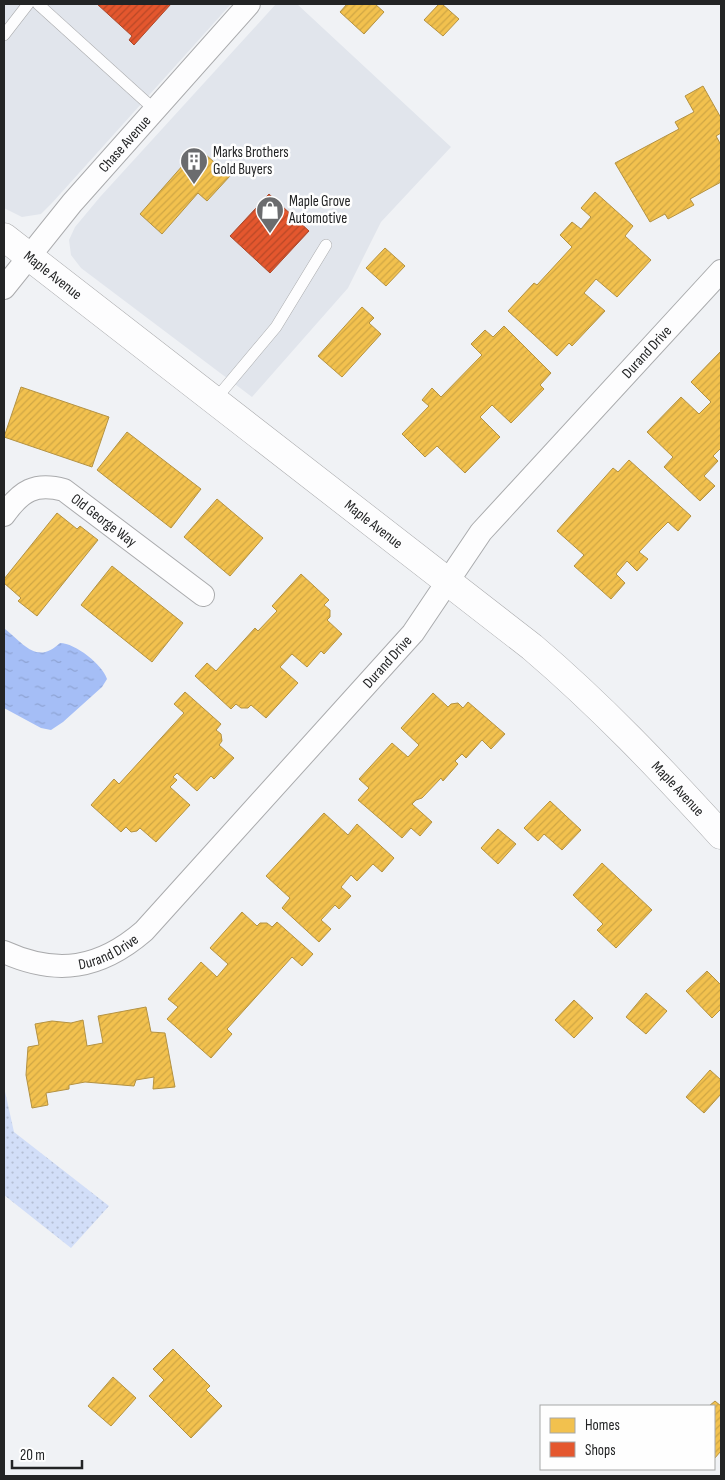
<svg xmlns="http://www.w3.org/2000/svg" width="725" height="1480" font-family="'Sofia Sans Condensed',sans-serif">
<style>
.built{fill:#e1e5ec}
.grass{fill:url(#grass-dots)}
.water{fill:url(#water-ripples)}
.homes{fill:url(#homes-hatch);stroke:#b49242}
.shops{fill:url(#shops-hatch);stroke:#aa482b}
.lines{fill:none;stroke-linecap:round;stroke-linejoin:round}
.service-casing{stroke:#aaabad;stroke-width:12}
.minor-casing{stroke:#aaabad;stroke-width:24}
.secondary-casing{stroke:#aaabad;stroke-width:29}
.service{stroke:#fdfdfe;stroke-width:11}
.minor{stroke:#fdfdfe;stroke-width:22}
.secondary{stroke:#fdfdfe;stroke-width:28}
.labels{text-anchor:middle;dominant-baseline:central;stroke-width:5;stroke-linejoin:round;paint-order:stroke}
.street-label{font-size:15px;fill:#232425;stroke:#fefefe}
.poi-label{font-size:15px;fill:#232425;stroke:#fefefe;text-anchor:start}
</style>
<defs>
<pattern id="grass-dots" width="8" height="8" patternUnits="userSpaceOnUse" patternTransform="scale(1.25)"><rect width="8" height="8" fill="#d2def8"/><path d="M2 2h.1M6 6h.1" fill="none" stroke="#b4bed4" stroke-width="1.8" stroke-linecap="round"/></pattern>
<pattern id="water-ripples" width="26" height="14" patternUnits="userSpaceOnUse" patternTransform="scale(1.25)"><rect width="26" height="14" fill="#a5bef6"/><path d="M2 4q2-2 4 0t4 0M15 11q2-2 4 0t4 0" fill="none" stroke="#8ea3d3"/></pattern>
<pattern id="homes-hatch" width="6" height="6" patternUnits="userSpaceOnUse" patternTransform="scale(1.25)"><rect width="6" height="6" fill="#f2c14e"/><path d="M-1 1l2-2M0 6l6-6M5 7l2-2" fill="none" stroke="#cfa644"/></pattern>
<pattern id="shops-hatch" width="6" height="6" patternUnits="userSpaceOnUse" patternTransform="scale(1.25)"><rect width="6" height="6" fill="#e4572e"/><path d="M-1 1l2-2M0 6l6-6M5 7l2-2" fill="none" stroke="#b84827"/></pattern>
</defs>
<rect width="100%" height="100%" fill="#f0f2f5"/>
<g class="built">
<path d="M 4,4 L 231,4 L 52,203 L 41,214 L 22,217 L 4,208 Z"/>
<path d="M 276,4 L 297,4 L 451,147 L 381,222 L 348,288 L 252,397 L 81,268 L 71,255 L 69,240 L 75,227 L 100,197 Z"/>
</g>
<path class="grass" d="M 4,1087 L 14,1132 L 109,1206 L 71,1248 L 4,1195 Z"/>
<path class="water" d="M 5,629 C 24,644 37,665 60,643 C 75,643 103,665 107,679 L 102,687 L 63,722 L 51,730 L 41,728 L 4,708 Z"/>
<g class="homes">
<path d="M 347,4 L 375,4 L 384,12 L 364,34 L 340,12 Z"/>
<path d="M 439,4 L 442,4 L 459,19 L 443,36 L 424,20 Z"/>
<path d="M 703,86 L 721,118 L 721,133 L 716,136 L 721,145 L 721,182 L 690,199 L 694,205 L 668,219 L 665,214 L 650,222 L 615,163 L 679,129 L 675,122 L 694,112 L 685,96 Z"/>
<path d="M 198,148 L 230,176 L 207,201 L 198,193 L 162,234 L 140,214 Z"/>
<path d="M 595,192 L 633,226 L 625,236 L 651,260 L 617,297 L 596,279 L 584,293 L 605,311 L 572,346 L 569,343 L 557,356 L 508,311 L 534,283 L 537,285 L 572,247 L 560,235 L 572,222 L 581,229 L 591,217 L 581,208 Z"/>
<path d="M 385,248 L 405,266 L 386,286 L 366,268 Z"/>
<path d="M 362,307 L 374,318 L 369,323 L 381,334 L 342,377 L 318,356 Z"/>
<path d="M 504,326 L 551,373 L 540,385 L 544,389 L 511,423 L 492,405 L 480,417 L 500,437 L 465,473 L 437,446 L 425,457 L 402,434 L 429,406 L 422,400 L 432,388 L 441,397 L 482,355 L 471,344 L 485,330 L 493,337 Z"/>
<path d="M 721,351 L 721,448 L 713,456 L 718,461 L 704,476 L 715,486 L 700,501 L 664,467 L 673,457 L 647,432 L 681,397 L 699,414 L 711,402 L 691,382 Z"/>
<path d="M 21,387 L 109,417 L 92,467 L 4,437 Z"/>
<path d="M 127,432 L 201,489 L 171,528 L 97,470 Z"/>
<path d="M 629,460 L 691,516 L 678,531 L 668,522 L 655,535 L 639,552 L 648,559 L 637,571 L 627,561 L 616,574 L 625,583 L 611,599 L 574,566 L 584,555 L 557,531 L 613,468 L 618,472 Z"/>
<path d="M 217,499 L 263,538 L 230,576 L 184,537 Z"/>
<path d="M 57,513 L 77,529 L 80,526 L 98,540 L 37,616 L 18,601 L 21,598 L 4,583 L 4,579 Z"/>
<path d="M 112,566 L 183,623 L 152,662 L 81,605 Z"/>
<path d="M 301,574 L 329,600 L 324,605 L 330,610 L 330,617 L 327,620 L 342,634 L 324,654 L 321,651 L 307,667 L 292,654 L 280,667 L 298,683 L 266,718 L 251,705 L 248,708 L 241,708 L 236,704 L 231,709 L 195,676 L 207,663 L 216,671 L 255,628 L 258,631 L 277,611 L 272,606 Z"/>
<path d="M 185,692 L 221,724 L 216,730 L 221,734 L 222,741 L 219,745 L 234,758 L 214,779 L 211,776 L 197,791 L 177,773 L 173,777 L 177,780 L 170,787 L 190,805 L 156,842 L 140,828 L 137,831 L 131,832 L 126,827 L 121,832 L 91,805 L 114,779 L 119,784 L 184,713 L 174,704 Z"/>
<path d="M 433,693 L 448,707 L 451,704 L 458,703 L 463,708 L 468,702 L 505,734 L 491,749 L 482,740 L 466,758 L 462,754 L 455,761 L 458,764 L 443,781 L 441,778 L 422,798 L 416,800 L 412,804 L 432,822 L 420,836 L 411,828 L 402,838 L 358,800 L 369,788 L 359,779 L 392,743 L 408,757 L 419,745 L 401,728 Z"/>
<path d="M 550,801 L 581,830 L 562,850 L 544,834 L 538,841 L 524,828 Z"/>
<path d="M 324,813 L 348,835 L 357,824 L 394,858 L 382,872 L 373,864 L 357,881 L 351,875 L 341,887 L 351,896 L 339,909 L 335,905 L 321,920 L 331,929 L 319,942 L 282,908 L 290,898 L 266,876 Z"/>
<path d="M 498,829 L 516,844 L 498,864 L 481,848 Z"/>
<path d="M 602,863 L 652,910 L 616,948 L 597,930 L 603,924 L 573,895 Z"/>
<path d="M 242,912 L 257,926 L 260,923 L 267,923 L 272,927 L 277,922 L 313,954 L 302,966 L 292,957 L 227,1029 L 232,1034 L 211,1058 L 167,1019 L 178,1007 L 168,999 L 201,962 L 217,977 L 228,964 L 210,948 Z"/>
<path d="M 707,971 L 721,985 L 721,1009 L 712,1018 L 686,991 Z"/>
<path d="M 646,993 L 667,1011 L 646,1034 L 626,1017 Z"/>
<path d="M 574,1000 L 593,1018 L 574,1038 L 555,1020 Z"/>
<path d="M 146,1007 L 151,1032 L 165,1033 L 175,1087 L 153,1089 L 154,1077 L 136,1080 L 134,1086 L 85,1082 L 69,1085 L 69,1089 L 46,1093 L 48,1105 L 32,1108 L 26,1075 L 28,1047 L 39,1045 L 35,1024 L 52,1021 L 71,1023 L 83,1020 L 87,1046 L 103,1043 L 98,1016 Z"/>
<path d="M 710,1070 L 721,1080 L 721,1094 L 704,1113 L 686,1097 Z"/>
<path d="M 173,1349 L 210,1386 L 206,1390 L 222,1406 L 191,1438 L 149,1396 L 164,1380 L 153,1369 Z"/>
<path d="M 113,1377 L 136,1398 L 111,1426 L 88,1406 Z"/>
<path d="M 715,1401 L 721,1406 L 721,1451 L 714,1459 L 714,1406 L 709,1406 Z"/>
</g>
<g class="shops">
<path d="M 97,4 L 171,4 L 134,45 L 129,40 L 132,36 Z"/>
<path d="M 269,194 L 309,231 L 270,273 L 230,236 Z"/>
</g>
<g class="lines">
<g class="service-casing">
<g id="service">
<path d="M 38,4 L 155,110"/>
<path d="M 4,35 L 28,4"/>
<path d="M 214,401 L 276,327 L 326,245"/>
</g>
</g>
<g class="minor-casing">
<g id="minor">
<path id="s1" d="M 4,288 L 72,203 L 249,4"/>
<path id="s2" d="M 4,515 C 21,491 35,482 64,490 L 203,595"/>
<path id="s3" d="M 4,952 C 57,976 100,969 144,931 L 413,633 L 481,532 L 721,271"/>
</g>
</g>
<g class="secondary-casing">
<g id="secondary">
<path id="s4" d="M 4,237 L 532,647 C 600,705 661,769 721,835"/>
</g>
</g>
<use href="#service" class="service"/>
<use href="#minor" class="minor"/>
<use href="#secondary" class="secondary"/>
</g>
<defs>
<g id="building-pin" transform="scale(1.4375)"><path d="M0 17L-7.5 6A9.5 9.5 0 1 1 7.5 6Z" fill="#6b6c6e" stroke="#fefefe"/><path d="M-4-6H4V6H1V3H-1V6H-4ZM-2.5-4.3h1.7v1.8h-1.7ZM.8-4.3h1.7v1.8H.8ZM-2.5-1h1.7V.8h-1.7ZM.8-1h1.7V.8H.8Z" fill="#fff"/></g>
<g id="shop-pin" transform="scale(1.4375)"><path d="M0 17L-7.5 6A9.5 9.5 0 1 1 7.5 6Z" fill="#6b6c6e" stroke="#fefefe"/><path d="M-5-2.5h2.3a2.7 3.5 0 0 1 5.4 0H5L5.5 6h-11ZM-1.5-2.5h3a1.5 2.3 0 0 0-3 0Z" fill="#fff"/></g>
</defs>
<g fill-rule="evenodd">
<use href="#building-pin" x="194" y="161"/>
<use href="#shop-pin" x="270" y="210"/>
</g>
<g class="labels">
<g class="street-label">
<text stroke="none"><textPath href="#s1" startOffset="188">Chase Avenue</textPath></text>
<text stroke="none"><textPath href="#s4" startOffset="62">Maple Avenue</textPath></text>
<text stroke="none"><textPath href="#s3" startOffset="919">Durand Drive</textPath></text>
<text stroke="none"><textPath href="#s2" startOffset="121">Old George Way</textPath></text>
<text stroke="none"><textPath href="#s4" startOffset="468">Maple Avenue</textPath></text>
<text stroke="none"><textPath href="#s3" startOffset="514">Durand Drive</textPath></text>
<text stroke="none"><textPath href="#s4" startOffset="872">Maple Avenue</textPath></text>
<text stroke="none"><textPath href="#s3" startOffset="109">Durand Drive</textPath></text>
</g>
<g class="poi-label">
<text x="213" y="152">Marks Brothers<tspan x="213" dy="17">Gold Buyers</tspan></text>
<text x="289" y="201">Maple Grove<tspan x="289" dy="17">Automotive</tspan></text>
</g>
</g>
<rect width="725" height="1480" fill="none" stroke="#232425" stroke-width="10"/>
<rect x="540" y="1405" width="175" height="65" fill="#fefefe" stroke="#a6a7a7"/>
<rect x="550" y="1418" width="25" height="15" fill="#f2c14e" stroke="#a6a7a7"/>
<text x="585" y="1430" font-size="15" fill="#232425">Homes</text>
<rect x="550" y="1442" width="25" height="15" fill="#e4572e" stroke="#a6a7a7"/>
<text x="585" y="1455" font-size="15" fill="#232425">Shops</text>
<path d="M12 1460v8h70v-8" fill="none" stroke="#232425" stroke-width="2.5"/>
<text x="20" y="1460" font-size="15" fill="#232425" stroke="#fefefe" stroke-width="4" paint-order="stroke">20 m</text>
</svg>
